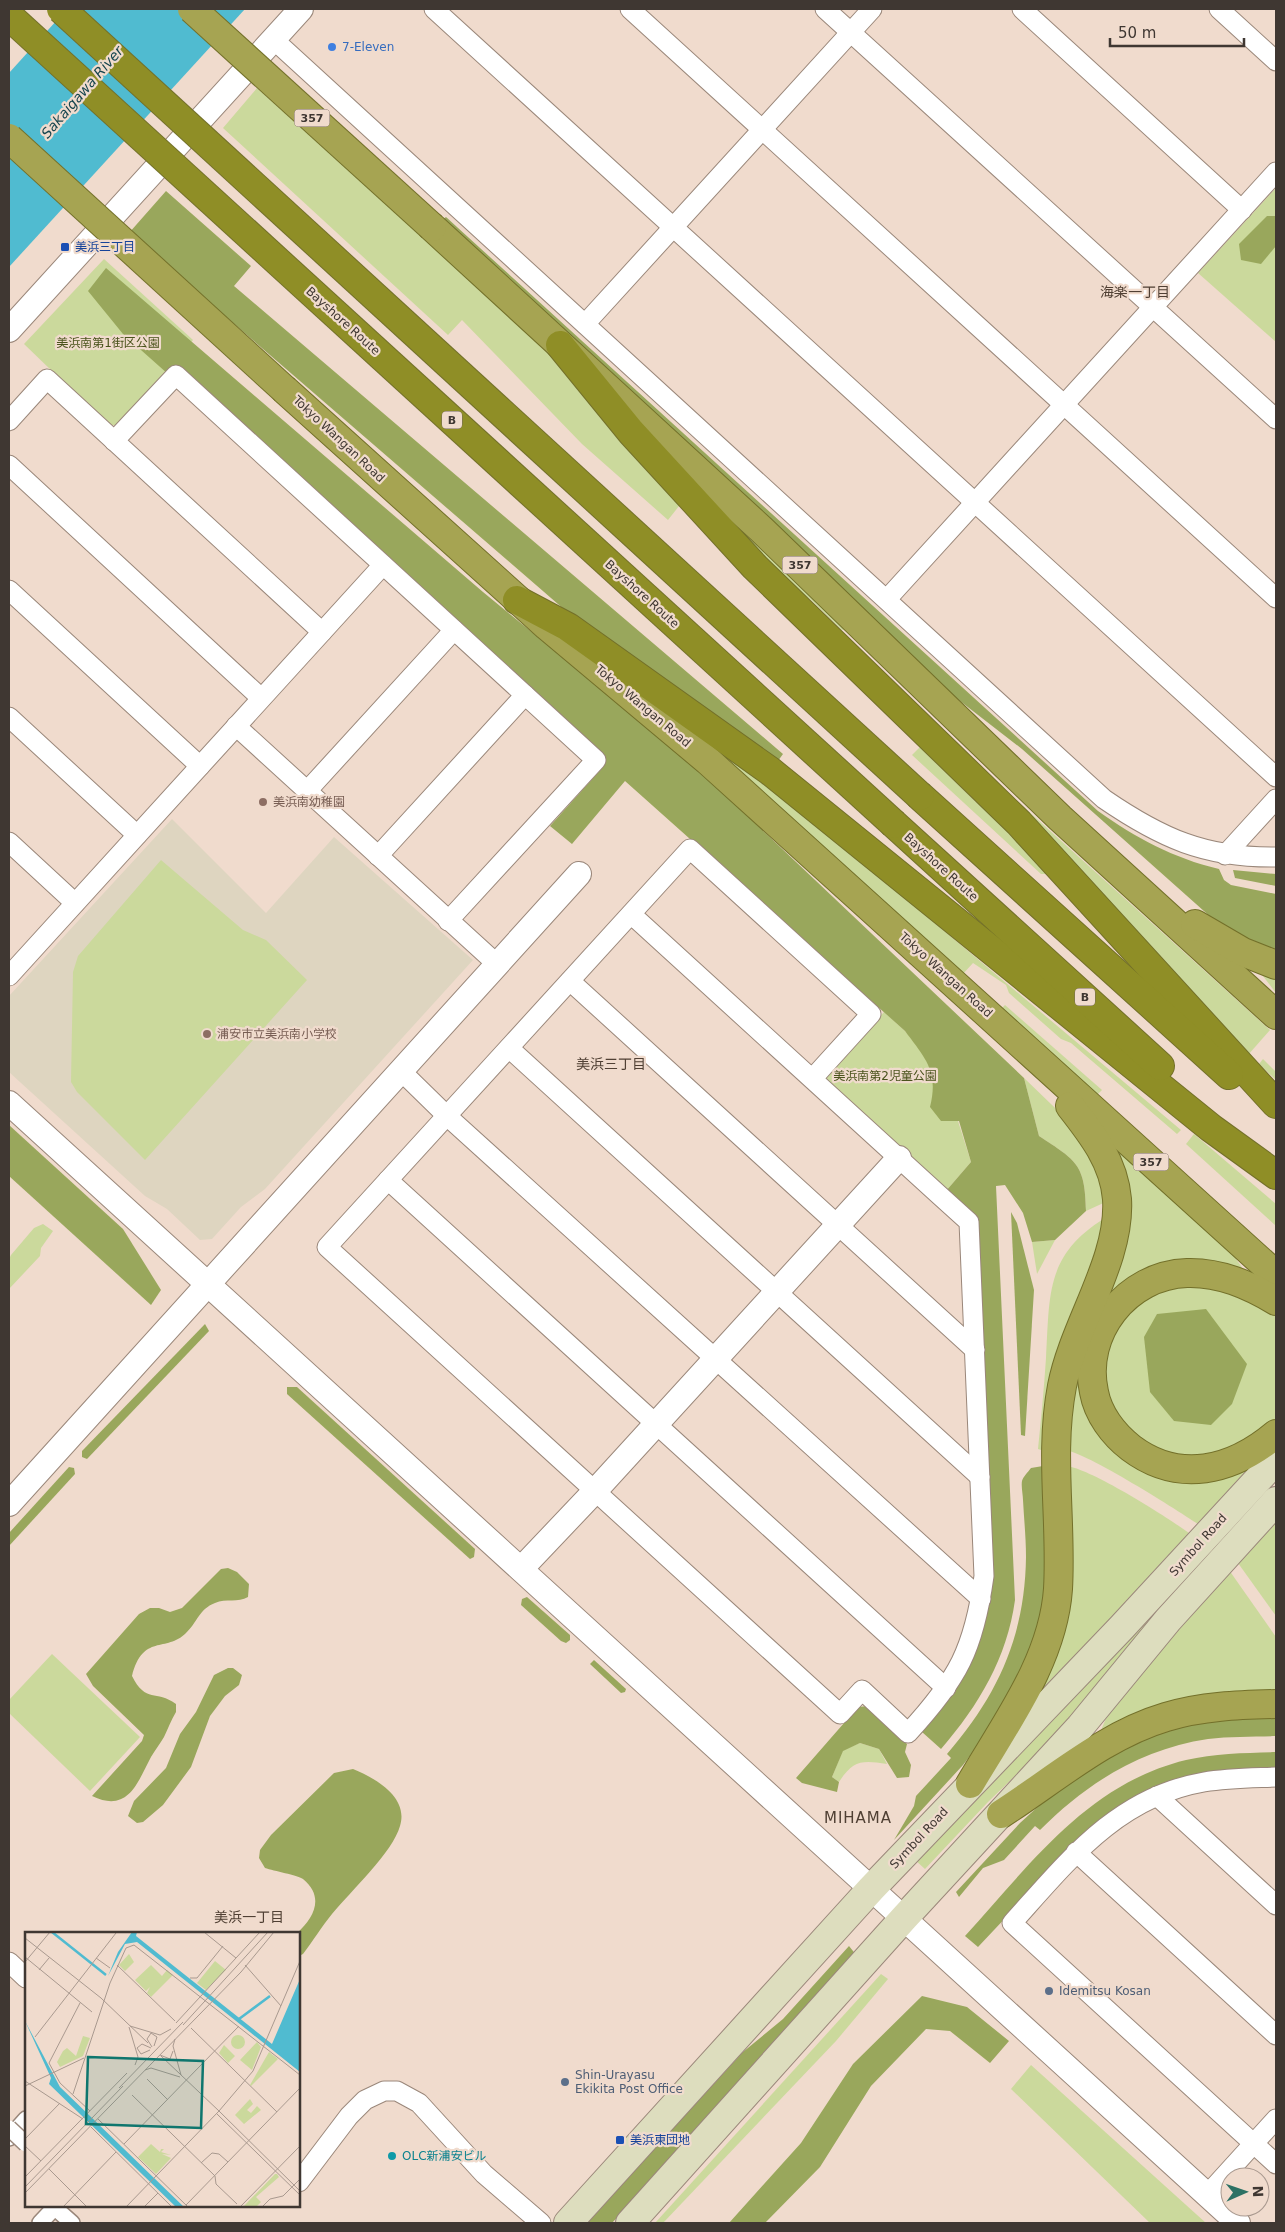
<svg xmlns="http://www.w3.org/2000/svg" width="1285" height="2232" font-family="'DejaVu Sans','Noto Sans JP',sans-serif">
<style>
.education{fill:#ded5c0}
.green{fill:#cbd99c}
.forest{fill:#99a75c}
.water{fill:#50bbd0}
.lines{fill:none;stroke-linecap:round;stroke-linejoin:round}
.pedestrian-casing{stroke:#9a877a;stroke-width:18}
.minor-casing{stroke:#9a877a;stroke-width:21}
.tertiary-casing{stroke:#9a877a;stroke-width:26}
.secondary-casing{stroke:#9a877a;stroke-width:30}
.trunk-casing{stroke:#73702a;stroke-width:30}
.motorway-casing{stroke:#73702a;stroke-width:30}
.pedestrian{stroke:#fff;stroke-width:15}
.minor{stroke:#fff;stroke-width:19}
.tertiary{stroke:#fff;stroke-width:24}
.secondary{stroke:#ddddbe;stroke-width:28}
.trunk{stroke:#a6a452;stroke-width:28}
.motorway{stroke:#8f8e26;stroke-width:28}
.pedestrian-bridge-casing{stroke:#9a877a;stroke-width:18;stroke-linecap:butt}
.trunk-bridge-casing{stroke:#73702a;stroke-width:30;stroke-linecap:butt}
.motorway-bridge-casing{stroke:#73702a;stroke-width:30;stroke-linecap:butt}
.pedestrian-bridge{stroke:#fff;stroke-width:15}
.trunk-bridge{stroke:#a6a452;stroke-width:28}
.motorway-bridge{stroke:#8f8e26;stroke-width:28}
.shop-dot{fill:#3f7fe0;stroke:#f0dbcd;stroke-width:2}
.transit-dot{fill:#1a4fb4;stroke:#f0dbcd;stroke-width:2}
.education-dot{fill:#8d6e63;stroke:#f0dbcd;stroke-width:2}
.service-dot{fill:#5c6f8a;stroke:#f0dbcd;stroke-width:2}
.culture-dot{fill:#0f9aa8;stroke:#f0dbcd;stroke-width:2}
.labels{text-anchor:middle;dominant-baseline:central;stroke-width:4.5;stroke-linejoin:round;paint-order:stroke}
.shield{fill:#f0dbcd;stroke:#746860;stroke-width:1}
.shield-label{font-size:11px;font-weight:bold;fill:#3f3732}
.shop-label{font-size:12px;fill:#366cbe;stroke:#f0dbcd;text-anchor:start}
.transit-label{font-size:12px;fill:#164399;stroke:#f0dbcd;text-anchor:start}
.street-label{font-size:12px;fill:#3f3732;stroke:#f0dbcd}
.park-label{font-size:12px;fill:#4a531c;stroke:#f0dbcd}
.education-label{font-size:12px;fill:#785e54;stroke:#f0dbcd;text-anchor:start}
.service-label{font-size:12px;fill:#4e5e75;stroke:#f0dbcd;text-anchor:start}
.culture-label{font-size:12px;fill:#0d838f;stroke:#f0dbcd;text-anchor:start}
.water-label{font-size:14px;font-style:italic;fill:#16454f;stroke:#f0dbcd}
.neighbourhood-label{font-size:14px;fill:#504034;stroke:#f0dbcd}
.quarter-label{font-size:15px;letter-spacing:1px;fill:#504034;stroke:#f0dbcd}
.inset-river{fill:none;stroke:#50bbd0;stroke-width:2.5}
.inset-road{fill:none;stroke:#a9998f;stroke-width:1}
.view{fill:#0f766e;fill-opacity:0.15;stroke:#0f766e;stroke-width:2.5}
.inset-edge{fill:none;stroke:#3f3732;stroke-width:2.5}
</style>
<rect width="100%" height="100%" fill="#f0dbcd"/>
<path class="education" d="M 172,819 L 266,913 L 334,837 L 473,960 L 265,1189 L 241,1207 L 212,1239 L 200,1240 L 167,1209 L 145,1196 L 9,1072 L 9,996 Z"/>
<g class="green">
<path d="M 257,88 L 527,329 L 683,501 L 668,520 L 582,444 L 462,320 L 448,335 L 223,128 Z"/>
<path d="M 1276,188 L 1276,342 L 1198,273 Z"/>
<path d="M 104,259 L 193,340 L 119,425 L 108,425 L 24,344 Z"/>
<path d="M 718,504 L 845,629 L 842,630 L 810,599 L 787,583 L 714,506 Z"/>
<path d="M 665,711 L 797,807 L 1181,1130 L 1177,1134 L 1071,1043 L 1061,1039 L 1009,993 L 1006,985 L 973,963 L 962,975 Z"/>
<path d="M 920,747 L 975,801 L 999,820 L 1048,871 L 1045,874 L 1041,874 L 912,755 Z"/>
<path d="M 974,762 L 1270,1030 L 1248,1055 Z"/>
<path d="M 161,860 L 243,930 L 266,940 L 307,980 L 145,1160 L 77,1092 L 71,1082 L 73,972 L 78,956 Z"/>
<path d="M 1256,967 L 1276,973 L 1276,993 Z"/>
<path d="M 1005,1005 L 1102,1090 L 1095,1097 L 999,1011 Z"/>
<path d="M 884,1012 L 905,1031 L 944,1077 L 971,1162 L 946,1191 L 828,1083 L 825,1075 Z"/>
<path d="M 1263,1059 L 1276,1072 L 1276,1080 L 1259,1064 Z"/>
<path d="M 1024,1078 L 1079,1131 L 1110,1200 L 1086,1211 C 1085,1164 1077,1161 1039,1136 Z"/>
<path d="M 1194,1134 L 1276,1204 L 1276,1226 L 1186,1144 Z"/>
<path d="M 1108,1135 L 1225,1243 L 1243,1269 L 1242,1271 L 1184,1263 L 1085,1352 L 1144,1467 L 1265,1454 L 1201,1526 C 1180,1512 1085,1451 1064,1450 L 1066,1410 L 1098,1303 Z"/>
<path d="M 1110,1215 L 1047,1445 L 1041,1450 L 1038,1449 C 1041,1419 1044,1389 1046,1358 C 1050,1292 1045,1253 1110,1215 Z"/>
<path d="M 43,1224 L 53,1231 L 41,1248 L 40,1256 L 9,1289 L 9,1259 L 11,1255 L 34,1228 Z"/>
<path d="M 1055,1240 L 1037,1274 L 1032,1242 Z"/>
<path d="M 1224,1283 L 1276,1309 L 1276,1423 L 1238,1448 L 1194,1458 L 1164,1454 L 1133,1436 L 1113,1412 L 1103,1376 L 1111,1333 L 1152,1290 Z"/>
<path d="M 1065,1466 C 1087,1466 1172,1520 1193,1536 L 1031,1703 Z"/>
<path d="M 1276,1520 L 1276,1616 L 1238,1563 Z"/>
<path d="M 1192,1567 L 1198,1573 L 1073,1720 L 988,1802 L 925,1869 L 915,1860 Z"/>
<path d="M 1229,1570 L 1276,1637 L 1276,1695 L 1097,1740 L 1111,1706 Z"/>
<path d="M 52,1654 L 140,1737 L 90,1791 L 9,1713 L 9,1700 Z"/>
<path d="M 860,1743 L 879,1749 L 887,1764 C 862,1760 853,1760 839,1782 L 832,1777 L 843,1750 Z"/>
<path d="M 881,1974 L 888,1979 L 836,2041 L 663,2223 L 655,2223 Z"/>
<path d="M 1031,2065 L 1206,2223 L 1150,2223 L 1011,2089 Z"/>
</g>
<g class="forest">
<path d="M 166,191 L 251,266 L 234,286 L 783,754 L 775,765 L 596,637 L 129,233 Z"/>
<path d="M 1267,216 L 1276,216 L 1276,246 L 1261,264 L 1241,260 L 1239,244 Z"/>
<path d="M 446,217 L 1098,811 C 1136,838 1173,858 1219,869 L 1224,880 L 1231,885 L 1276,894 L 1276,955 L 1223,928 L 1022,749 L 960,701 L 917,664 L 442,220 Z"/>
<path d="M 106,268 L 483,592 L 699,770 L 1024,1078 L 1039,1136 C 1077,1161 1085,1164 1086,1211 L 1055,1240 L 1032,1242 L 1023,1213 L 1005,1185 L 996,1186 L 1015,1600 C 1007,1658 979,1705 941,1749 L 922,1732 C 959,1689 980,1650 990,1594 L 977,1219 L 946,1191 L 971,1162 L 959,1121 L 941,1121 L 930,1107 C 939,1071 925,1058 905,1031 L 625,781 L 572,844 L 550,826 L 603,767 L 603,761 L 123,334 L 88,291 Z"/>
<path d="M 1233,870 L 1276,874 L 1276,886 L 1235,878 Z"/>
<path d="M 9,1125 L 123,1229 L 161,1290 L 151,1305 L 9,1176 Z"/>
<path d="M 1011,1212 L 1017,1223 L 1034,1290 L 1025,1436 L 1021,1435 Z"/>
<path d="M 1206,1309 L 1247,1364 L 1232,1404 L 1211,1425 L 1174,1421 L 1150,1392 L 1144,1337 L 1157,1314 Z"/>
<path d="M 205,1324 L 209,1331 L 87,1459 L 82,1457 L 82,1451 Z"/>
<path d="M 287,1387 L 297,1387 L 475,1549 L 474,1557 L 470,1559 L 287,1394 Z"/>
<path d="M 1043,1466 L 1051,1552 L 1036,1645 L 995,1723 L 963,1765 L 894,1840 L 914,1806 L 916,1796 L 951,1758 L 947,1754 C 998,1695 1025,1636 1026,1557 C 1026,1538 1024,1519 1023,1500 C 1023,1495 1021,1486 1022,1481 C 1023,1477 1028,1472 1031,1468 Z"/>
<path d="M 69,1467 L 74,1468 L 75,1474 L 9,1546 L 9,1533 Z"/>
<path d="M 228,1568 L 237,1572 L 249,1584 L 248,1597 C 238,1603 226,1598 215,1603 C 199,1609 197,1623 186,1633 C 166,1653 143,1633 132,1676 C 146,1704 156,1689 176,1704 L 176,1712 C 171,1720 168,1729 164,1737 C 160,1744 155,1750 151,1757 C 138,1781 129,1814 92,1796 L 142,1741 L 144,1735 L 93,1686 L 86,1674 L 139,1614 L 150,1608 L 159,1608 L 170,1612 L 182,1608 L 221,1569 Z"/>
<path d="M 527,1597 L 570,1635 L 570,1640 L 566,1643 L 561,1641 L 521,1605 L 522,1599 Z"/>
<path d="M 594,1660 L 626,1689 L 625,1692 L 621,1693 L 590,1664 Z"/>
<path d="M 228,1668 L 233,1668 L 242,1675 L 239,1685 L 225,1696 L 210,1716 L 191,1767 L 163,1805 L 143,1822 L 137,1823 L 128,1816 L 134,1801 L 166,1768 L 180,1734 L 196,1712 L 214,1675 Z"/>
<path d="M 868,1706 L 907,1744 L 905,1752 L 911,1765 L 909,1777 L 897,1778 L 879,1749 L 860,1743 L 843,1751 L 832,1777 L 839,1782 L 837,1792 L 802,1783 L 796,1778 L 858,1707 Z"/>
<path d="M 1276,1710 L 1276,1736 C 1254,1737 1230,1736 1208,1739 C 1141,1749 1087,1783 1040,1830 L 1035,1826 L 1004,1860 L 983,1868 L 959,1897 L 956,1892 L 1020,1823 L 1053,1793 L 1152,1729 Z"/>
<path d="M 1276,1752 L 1276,1769 L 1152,1789 L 1129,1800 L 1087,1831 L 978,1947 L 965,1936 C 1030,1865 1087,1784 1186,1760 C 1215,1753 1246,1753 1276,1752 Z"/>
<path d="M 353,1769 C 375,1778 409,1797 400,1826 C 393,1852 350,1892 332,1914 C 322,1926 313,1941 303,1954 L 299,1956 L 299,1933 L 297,1933 C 314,1918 325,1897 303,1879 C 297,1875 274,1871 265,1868 L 259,1858 L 260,1850 L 271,1835 L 334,1773 Z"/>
<path d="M 849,1946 L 857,1956 L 612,2223 L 586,2223 L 743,2052 L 783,2019 Z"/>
<path d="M 922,1996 L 967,2007 L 1009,2041 L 990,2063 L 950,2031 L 926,2029 L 871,2086 L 820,2167 L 765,2223 L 729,2223 L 801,2143 L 853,2064 Z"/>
</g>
<path class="water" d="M 67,9 L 245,9 L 9,267 L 9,73 Z"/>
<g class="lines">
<g class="pedestrian-casing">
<g id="pedestrian">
<path d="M 9,2138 L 26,2119"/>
<path d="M 54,2207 L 72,2223"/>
<path d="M 40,2223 L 56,2206"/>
</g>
</g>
<g class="minor-casing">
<g id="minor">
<path d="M 434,9 L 1276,777"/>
<path d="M 630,9 L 1276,598"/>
<path d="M 825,9 L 1276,419"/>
<path d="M 1022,9 L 1242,210"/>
<path d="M 1219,9 L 1276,61"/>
<path d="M 273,39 L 1104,799 C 1161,838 1205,858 1276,857"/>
<path d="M 585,324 L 872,9"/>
<path d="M 9,421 L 47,379 L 322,632"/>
<path d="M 114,441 L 176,375 L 596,760 L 448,921"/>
<path d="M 9,465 L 261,698"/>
<path d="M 9,590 L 200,766"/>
<path d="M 887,599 L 1276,172"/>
<path d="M 9,717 L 137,835"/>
<path d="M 236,726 L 498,965"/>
<path d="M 307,791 L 454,630"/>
<path d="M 9,842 L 75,903"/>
<path d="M 1225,855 L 1276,799"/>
<path d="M 378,856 L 525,695"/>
<path d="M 631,914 C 744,1017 856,1120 969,1222 L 984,1576 C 974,1649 958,1679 908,1733 L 862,1690 L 840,1714 L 327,1247 C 448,1114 569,982 690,849 L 871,1014 L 812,1079"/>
<path d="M 9,976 L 383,565"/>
<path d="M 570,981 L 975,1350"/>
<path d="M 509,1048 L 980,1477"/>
<path d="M 401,1071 L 447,1116 L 981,1599"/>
<path d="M 388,1180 L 946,1688"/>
<path d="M 1276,1777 C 1252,1778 1228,1778 1204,1782 C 1117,1797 1068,1861 1012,1923 L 1276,2164"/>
<path d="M 1157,1796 L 1276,1905"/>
<path d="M 1076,1852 L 1276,2035"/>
<path d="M 9,1962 L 26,1978"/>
<path d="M 299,2182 L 349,2116 L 365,2100 L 384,2091 L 397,2091 L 419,2103 L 484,2174 L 541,2223"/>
<path d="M 1207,2195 L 1276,2119"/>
</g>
</g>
<g class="tertiary-casing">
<g id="tertiary">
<path d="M 9,330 L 301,9"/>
<path d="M 9,1103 L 1238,2223"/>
<path d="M 9,1504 L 579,874"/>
<path d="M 521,1569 L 595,1491 L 899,1158"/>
</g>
</g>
<g class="secondary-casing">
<g id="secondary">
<path d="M 568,2223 L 871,1889 L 1122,1627 L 1276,1460"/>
<path d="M 630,2223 L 904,1918 L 1080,1727 L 1168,1620 L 1276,1501"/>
</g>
</g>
<g class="trunk-casing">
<g id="trunk">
<path d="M 432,227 L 762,530 L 1060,818 L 1276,1015"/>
<path d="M 285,390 L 547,626 L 708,761 L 1276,1275"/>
<path d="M 1195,924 L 1243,952 L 1276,965"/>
<path d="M 1276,1301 C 1249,1285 1220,1272 1187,1273 C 1127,1275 1081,1333 1094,1392 C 1098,1414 1113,1434 1131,1448 C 1179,1484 1232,1471 1276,1434"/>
<path d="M 970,1784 C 1005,1724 1053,1661 1058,1589 C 1062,1521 1049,1454 1062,1386 C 1074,1324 1121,1260 1117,1199 C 1114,1162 1092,1134 1070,1106"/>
<path d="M 1001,1814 C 1054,1780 1105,1735 1166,1717 C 1202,1706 1239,1705 1276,1704"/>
</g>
</g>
<g class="motorway-casing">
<g id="motorway">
<path d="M 560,345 L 631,432 L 755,567 L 1019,823 L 1276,1104"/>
<path d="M 517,600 L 568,627 L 770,771 L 1211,1128 L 1276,1175"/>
<path d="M 920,796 L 1229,1075"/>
<path d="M 894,824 L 1160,1066"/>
</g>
</g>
<use href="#pedestrian" class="pedestrian"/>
<use href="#minor" class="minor"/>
<use href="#tertiary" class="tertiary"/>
<use href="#secondary" class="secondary"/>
<use href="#trunk" class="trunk"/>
<use href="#motorway" class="motorway"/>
<g class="pedestrian-bridge-casing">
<path id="pedestrian-bridge" d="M 9,2128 L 26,2144"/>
</g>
<g class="trunk-bridge-casing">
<g id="trunk-bridge">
<path d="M 192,9 L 432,227"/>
<path d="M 9,138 L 285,390"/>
</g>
</g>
<g class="motorway-bridge-casing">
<g id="motorway-bridge">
<path d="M 61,9 L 920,796"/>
<path d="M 9,16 L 894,824"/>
</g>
</g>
<use href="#pedestrian-bridge" class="pedestrian-bridge"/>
<use href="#trunk-bridge" class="trunk-bridge"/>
<use href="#motorway-bridge" class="motorway-bridge"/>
</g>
<circle class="shop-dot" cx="332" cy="47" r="5"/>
<g class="transit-dot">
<rect x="60" y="242" width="10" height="10" rx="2.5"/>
<rect x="615" y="2135" width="10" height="10" rx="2.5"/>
</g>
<g class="education-dot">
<circle cx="263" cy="802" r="5"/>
<circle cx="207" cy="1034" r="5"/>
</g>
<g class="service-dot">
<circle cx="1049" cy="1991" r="5"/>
<circle cx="565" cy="2082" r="5"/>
</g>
<circle class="culture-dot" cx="392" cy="2156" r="5"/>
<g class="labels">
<g class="shield">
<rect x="294.5" y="109.5" width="35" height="17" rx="4"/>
<rect x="442" y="411.5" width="20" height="17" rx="4"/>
<rect x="782.5" y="556.5" width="35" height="17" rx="4"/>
<rect x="1075" y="988.5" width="20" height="17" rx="4"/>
<rect x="1133.5" y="1153.5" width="35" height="17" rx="4"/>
</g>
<g class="shield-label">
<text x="312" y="118">357</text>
<text x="452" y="420">B</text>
<text x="800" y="565">357</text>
<text x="1085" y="997">B</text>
<text x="1151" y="1162">357</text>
</g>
<g class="shop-label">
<text x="342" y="47">7-Eleven</text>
</g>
<g class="transit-label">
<text x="75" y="247">美浜三丁目</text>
<text x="630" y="2140">美浜東団地</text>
</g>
<g class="street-label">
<text transform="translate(343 321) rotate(42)">Bayshore Route</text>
<text transform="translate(339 439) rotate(43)">Tokyo Wangan Road</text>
<text transform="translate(642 594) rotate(42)">Bayshore Route</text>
<text transform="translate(643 706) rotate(40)">Tokyo Wangan Road</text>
<text transform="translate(941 867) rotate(42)">Bayshore Route</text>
<text transform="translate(946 975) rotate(42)">Tokyo Wangan Road</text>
<text transform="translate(1198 1545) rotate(-48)">Symbol Road</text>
<text transform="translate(919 1838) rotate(-47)">Symbol Road</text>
</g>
<g class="park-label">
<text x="108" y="343">美浜南第1街区公園</text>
<text x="885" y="1076">美浜南第2児童公園</text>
</g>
<g class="education-label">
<text x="273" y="802">美浜南幼稚園</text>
<text x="217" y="1034">浦安市立美浜南小学校</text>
</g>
<g class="service-label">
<text x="1059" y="1991">Idemitsu Kosan</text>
<text x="575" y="2075">Shin-Urayasu<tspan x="575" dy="14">Ekikita Post Office</tspan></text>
</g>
<g class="culture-label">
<text x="402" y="2156">OLC新浦安ビル</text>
</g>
<g class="water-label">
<text transform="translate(82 92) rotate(-49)">Sakaigawa River</text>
</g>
<g class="neighbourhood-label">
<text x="1135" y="292">海楽一丁目</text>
<text x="611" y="1064">美浜三丁目</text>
<text x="249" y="1917">美浜一丁目</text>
</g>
<g class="quarter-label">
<text x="858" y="1818">MIHAMA</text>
</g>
</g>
<g transform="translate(25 1932)">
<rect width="275" height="275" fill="#f0dbcd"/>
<path d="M 104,22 L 109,30 L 100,39 L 94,33 ZM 190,29 L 201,38 L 181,58 L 172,51 ZM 126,33 L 137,44 L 142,38 L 148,43 L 126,65 L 122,61 L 125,55 L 121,59 L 110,48 ZM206 110a7 7 0 1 1 14 0a7 7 0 1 1-14 0ZM 58,104 L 65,106 L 58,124 L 35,135 L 32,130 L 38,119 L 42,116 L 51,124 ZM 232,110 L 236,115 L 227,138 L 215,128 ZM 199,113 L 210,124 L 203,131 L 194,121 ZM 244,120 L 253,127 L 226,154 L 225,153 ZM 225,167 L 228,172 L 222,178 L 226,181 L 232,174 L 236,178 L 219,192 L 210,183 ZM 126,212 L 135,220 L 136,217 L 139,217 L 136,220 L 146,223 L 137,222 L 146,226 L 131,242 L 113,225 ZM 250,242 L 252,242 L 254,245 L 231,265 L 236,270 L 231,275 L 218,275 Z" fill="#cbd99c"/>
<path d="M 107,0 L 112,0 L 111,4 L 247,112 L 275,47 L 275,140 L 112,10 L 100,12 L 83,44 L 93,20 ZM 0,89 L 35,155 L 159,275 L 151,275 L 24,152 L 26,146 Z" fill="#50bbd0"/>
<path class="inset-river" d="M 27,0 L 81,43M 214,87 L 245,64"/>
<path class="inset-road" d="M 179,0 L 211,26M 0,6 L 76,66 L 123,111M 0,25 L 67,80M 71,26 L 85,36M 275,29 L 228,139 L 194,179 L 275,259M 0,30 L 25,0M 92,33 L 150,89M 220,33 L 256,74M 14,38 L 24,26M 165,46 L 172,46 L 198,14M 55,71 L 24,131 L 35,151 L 65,179M 151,91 L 235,0M 158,93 L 243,0M 105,94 L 135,103 L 146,97M 104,95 L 113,125 L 110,133M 166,96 L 252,180M 10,105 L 91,1M 150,107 L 148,114 L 156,143M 127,115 L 122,107 L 126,101 L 132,105 L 129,114M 125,118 L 116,122 L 112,116 L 117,112 L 126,116M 135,123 L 145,127 L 148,119M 120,138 L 126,136 L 155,145M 122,147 L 143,168M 0,149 L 58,187M 0,154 L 59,126M 94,156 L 158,90M 48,162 L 85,51 L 101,16 L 109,13 L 275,143M 107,163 L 190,244 L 191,252 L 212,272M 192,182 L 275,263M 73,187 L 163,275M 66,195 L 147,275M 0,207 L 35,171M 99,212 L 214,94M 0,214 L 16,229M 176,231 L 187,221 L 194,222 L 203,230M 24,237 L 62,275M 0,245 L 102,141M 0,255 L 98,154M 0,261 L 216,40 L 249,0M 161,273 L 275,156M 38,275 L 91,220M 101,275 L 194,179 L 136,124M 119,275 L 133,261M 215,275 L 275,214M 237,275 L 245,267 L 258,264 L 275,247"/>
<path class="view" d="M 63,125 L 178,129 L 176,196 L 61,192 Z"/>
<rect width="275" height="275" class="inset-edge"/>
</g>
<rect width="1285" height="2232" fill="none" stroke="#3f3732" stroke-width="20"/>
<g transform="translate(1245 2192) rotate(88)"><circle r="24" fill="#f0dbcd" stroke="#a9998f"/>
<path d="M0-4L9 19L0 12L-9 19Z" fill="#2c7164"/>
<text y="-8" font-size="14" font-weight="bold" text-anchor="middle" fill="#3f3732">N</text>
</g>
<path d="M1110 38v8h134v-8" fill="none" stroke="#3f3732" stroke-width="2.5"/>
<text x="1118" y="38" font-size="15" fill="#3f3732" stroke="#f0dbcd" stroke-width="4" paint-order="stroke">50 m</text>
</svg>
